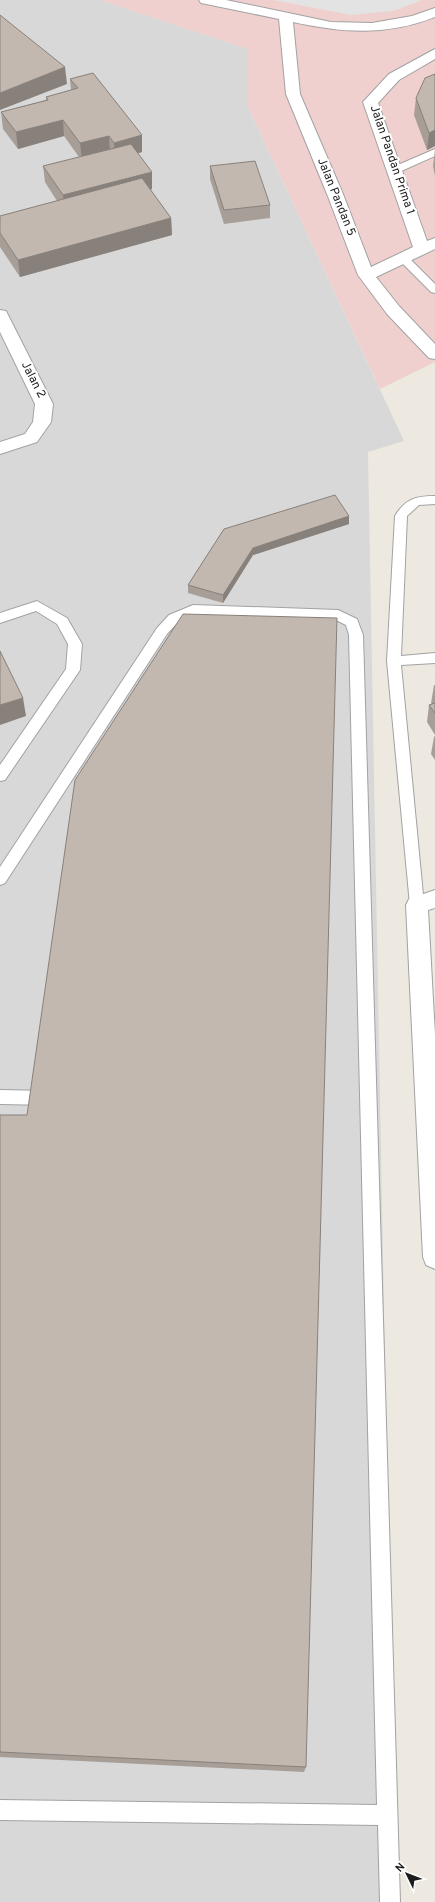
<svg xmlns="http://www.w3.org/2000/svg" width="435" height="1902" font-family="Overpass,sans-serif">
<style>
.residential{fill:#d9d8d8}
.commercial{fill:#efd0ce}
.parking{fill:#e3e3e3}
.lines{fill:none;stroke-linecap:round;stroke-linejoin:round}
.service-casing{stroke:#a2a2a2;stroke-width:2}
.minor-casing{stroke:#a2a2a2;stroke-width:2}
.service{fill:#fff;fill-rule:evenodd}
.minor{fill:#fff;fill-rule:evenodd}
.wall{fill:#a79e97}
.shaded-wall{fill:#88817b}
.building{fill:#c2b8b0;stroke:#88817b}
.labels{text-anchor:middle;dominant-baseline:central;stroke-width:4;stroke-linejoin:round;paint-order:stroke}
.far-street-label{font-size:12px;fill:#1b1b1b;stroke:#fff}
</style>
<rect width="100%" height="100%" fill="#ede9e0"/>
<path class="residential" d="M 0,0 L 100,0 L 248,49 L 248,107 L 404,441 L 368,452 L 395,1902 L 0,1902 Z"/>
<path class="commercial" d="M 100,0 L 435,0 L 435,362 L 380,389 L 248,107 L 248,49 Z"/>
<path class="parking" d="M 273,0 L 422,0 L 393,11 L 351,15 Z"/>
<g class="lines">
<g class="service-casing">
<g id="service">
<path d="M 435,149 L 435,156 L 399,172 L 395,173 L 390,170 L 391,168 Z"/>
<path d="M 403,255 L 407,256 L 435,284 L 435,293 L 431,292 L 399,260 L 398,258 L 399,256 Z"/>
<path d="M 435,496 L 435,504 L 419,505 L 407,516 L 401,656 L 435,653 L 435,663 L 401,665 L 424,905 L 422,909 L 417,911 L 412,909 L 410,905 L 387,661 L 395,516 C 405,499 416,496 435,496 Z"/>
<path d="M 37,601 L 67,618 L 82,644 L 80,670 L 5,780 L 0,781 L 0,765 L 66,669 L 68,644 L 57,624 L 36,611 L 0,623 L 0,613 Z"/>
<path d="M 193,605 L 338,610 L 357,619 L 363,635 L 400,1902 L 380,1902 L 378,1825 L 0,1820 L 0,1800 L 377,1805 L 349,635 L 346,625 L 336,620 L 194,615 L 179,621 L 167,634 L 5,883 L 0,885 L 0,867 L 157,628 L 169,615 Z"/>
<path d="M 0,1090 L 50,1091 L 56,1093 L 58,1098 L 56,1103 L 50,1105 L 0,1104 Z"/>
</g>
</g>
<g class="minor-casing">
<g id="minor">
<path d="M 199,0 L 226,0 L 331,22 L 372,23 L 412,16 L 435,8 L 435,17 C 387,36 343,33 293,22 L 300,94 L 343,194 L 371,267 L 413,247 L 363,102 L 389,74 L 435,49 L 435,59 L 399,80 L 378,103 L 427,241 L 435,238 L 435,249 L 376,277 L 399,306 L 435,344 L 435,359 L 429,358 L 387,314 L 358,275 L 327,194 L 286,94 L 279,19 L 206,4 L 201,3 Z"/>
<path d="M 0,310 L 6,311 L 8,315 L 53,404 L 51,422 L 37,442 L 0,454 L 0,442 L 25,434 L 33,422 L 35,404 L 0,332 Z"/>
<path d="M 435,890 L 435,908 L 428,910 L 435,1035 L 435,1269 L 426,1265 L 423,1257 L 406,905 L 409,899 Z"/>
</g>
</g>
<use href="#service" class="service"/>
<use href="#minor" class="minor"/>
</g>
<g class="wall">
<path d="M 435,74 L 435,146 L 427,150 L 414,115 L 416,98 Z"/>
<path d="M 70,79 L 142,135 L 142,152 L 138,153 L 152,189 L 150,190 L 171,218 L 172,235 L 20,277 L 0,247 L 0,216 L 57,201 L 45,182 L 43,166 L 79,157 L 64,136 L 18,149 L 3,129 L 1,112 L 46,100 L 46,97 L 71,90 Z"/>
<path d="M 435,149 L 435,176 L 433,166 Z"/>
<path d="M 210,166 L 270,205 L 270,218 L 224,224 L 210,179 Z"/>
<path d="M 349,524 L 253,555 L 223,603 L 188,593 L 188,585 L 224,529 Z"/>
<path d="M 434,685 L 435,685 L 435,735 L 427,722 L 429,705 L 432,704 L 431,703 Z"/>
<path d="M 435,736 L 435,760 L 431,754 L 434,737 Z"/>
<path d="M 0,1115 L 27,1115 L 306,1767 L 304,1772 L 0,1757 Z"/>
</g>
<g class="shaded-wall">
<path d="M 65,67 L 67,84 L 0,110 L 0,93 Z"/>
<path d="M 63,120 L 64,136 L 18,149 L 16,132 Z"/>
<path d="M 435,130 L 435,146 L 427,150 L 429,133 Z"/>
<path d="M 142,135 L 142,152 L 115,160 L 114,143 Z"/>
<path d="M 109,136 L 110,152 L 82,160 L 80,143 Z"/>
<path d="M 152,172 L 152,189 L 64,212 L 63,195 Z"/>
<path d="M 171,218 L 172,235 L 20,277 L 18,260 Z"/>
<path d="M 349,516 L 349,524 L 253,555 L 223,603 L 223,595 L 253,548 Z"/>
<path d="M 23,698 L 26,716 L 0,725 L 0,705 Z"/>
</g>
<g class="building">
<path d="M 0,15 L 65,67 L 0,93 Z"/>
<path d="M 93,73 L 142,135 L 114,143 L 109,136 L 80,143 L 63,120 L 16,132 L 1,112 L 48,100 L 46,97 L 78,88 L 70,79 Z"/>
<path d="M 435,74 L 435,130 L 429,133 L 416,98 L 425,78 Z"/>
<path d="M 131,144 L 152,172 L 63,195 L 43,166 Z"/>
<path d="M 255,161 L 270,205 L 224,210 L 210,166 Z"/>
<path d="M 142,178 L 171,218 L 18,260 L 0,233 L 0,216 Z"/>
<path d="M 335,495 L 349,516 L 253,548 L 223,595 L 188,585 L 224,529 Z"/>
<path d="M 183,614 L 337,618 L 306,1767 L 0,1752 L 0,1115 L 27,1115 L 75,780 Z"/>
<path d="M 0,651 L 23,698 L 0,705 Z"/>
<path d="M 435,703 L 435,713 L 429,705 Z"/>
</g>
<g class="labels">
<g class="far-street-label">
<text transform="translate(392 160) rotate(71)">Jalan Pandan Prima 1</text>
<text transform="translate(336 197) rotate(68)">Jalan Pandan 5</text>
<text transform="translate(33 380) rotate(63)">Jalan 2</text>
</g>
</g>
<g transform="translate(407 1874) rotate(313)" stroke="#ffffff" stroke-width="3" paint-order="stroke">
<path d="M0-3L7 15L0 10L-7 15Z" fill="#1b1b1b"/>
<text y="-6" font-size="11" font-weight="bold" text-anchor="middle" fill="#1b1b1b">N</text>
</g>
</svg>
